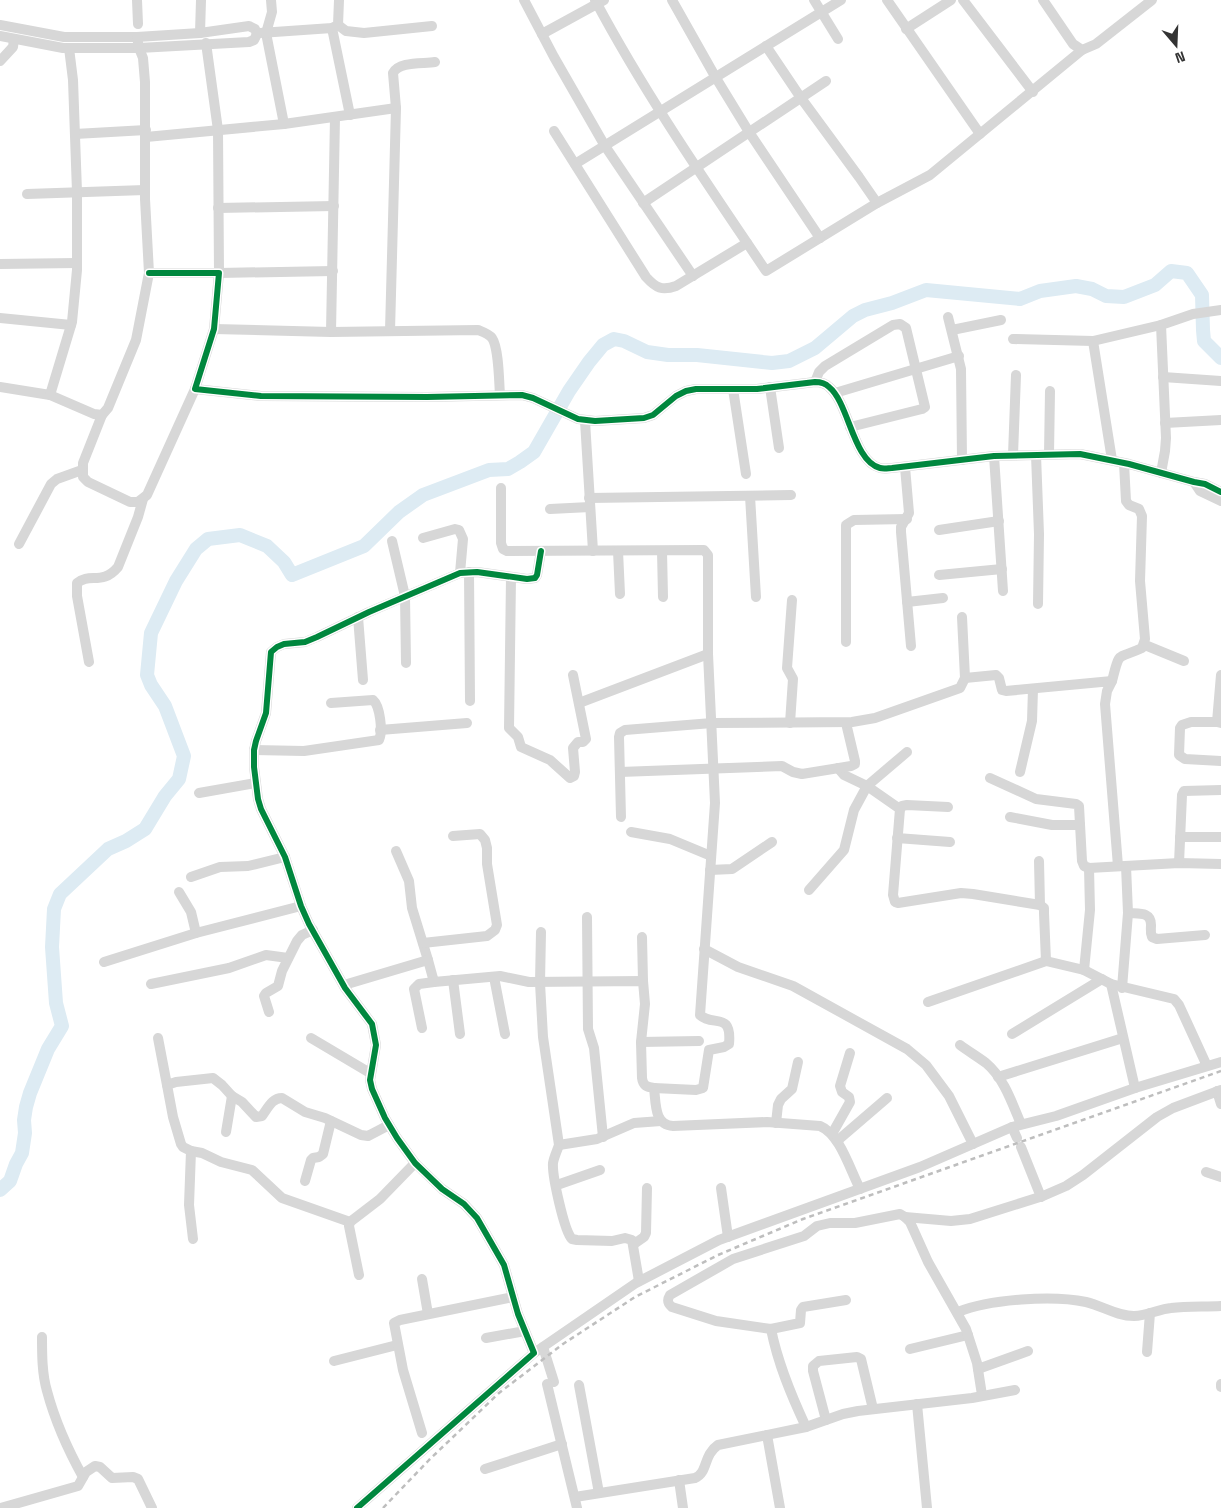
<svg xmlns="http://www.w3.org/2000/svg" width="1221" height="1508" font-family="'Space Grotesk',sans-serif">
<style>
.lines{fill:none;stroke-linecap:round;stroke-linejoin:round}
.river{stroke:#ddebf3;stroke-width:14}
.minor{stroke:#d7d7d7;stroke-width:10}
.rail{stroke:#bebebe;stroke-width:2.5;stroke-dasharray:5 4;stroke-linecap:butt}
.cycleway-casing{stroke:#fff;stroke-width:9}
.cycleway{stroke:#00873e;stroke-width:6}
</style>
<rect width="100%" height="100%" fill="#fff"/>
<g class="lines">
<path class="river" d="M 0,1190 L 10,1181 L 16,1164 L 22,1153 L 25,1133 L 24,1120 L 26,1107 L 30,1093 L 48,1049 L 62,1026 L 56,1003 L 52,947 L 54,909 L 60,894 L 108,849 L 126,841 L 145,829 L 165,796 L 179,779 L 184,756 L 165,706 L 151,685 L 147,675 L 151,633 L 176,581 L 196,549 L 208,539 L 240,535 L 267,546 L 284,562 L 292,575 L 364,546 L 399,512 L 423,495 L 489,470 L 508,469 L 520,462 L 534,452 L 569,391 L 589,362 L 603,345 L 614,339 L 624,341 L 647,352 L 668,355 L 697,355 L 772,363 L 789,361 L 815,348 L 853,316 L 865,310 L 892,303 L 926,290 L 1020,299 L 1040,291 L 1076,286 L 1092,289 L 1106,296 L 1124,297 L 1155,285 L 1171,271 L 1187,273 L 1202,295 L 1203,330 L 1204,341 L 1221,358"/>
<g class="minor">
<path d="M 137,0 L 138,24"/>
<path d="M 271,0 L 272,12 L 266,33 L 284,124"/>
<path d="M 524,0 L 554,57 L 605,146 L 693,276"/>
<path d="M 595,0 C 645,94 706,182 766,271 L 877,203"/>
<path d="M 672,0 L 716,78 L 749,132 L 820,238"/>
<path d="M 814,0 L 838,39"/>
<path d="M 887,0 L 980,134"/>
<path d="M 963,0 L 1033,92"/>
<path d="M 1043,0 L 1073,44 L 1082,50 L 1096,44 L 1152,0"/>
<path d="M 0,25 L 64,37 L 137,37 L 200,33 L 249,26 L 255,29 L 257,34"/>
<path d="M 338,25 L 346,31 L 364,33 L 432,26"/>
<path d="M 332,28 L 350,115"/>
<path d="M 906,29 L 951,0"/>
<path d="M 200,33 L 201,0"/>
<path d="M 260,33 L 332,28 L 338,25 L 339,0"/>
<path d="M 542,34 L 604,0"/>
<path d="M 0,36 L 63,48 L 139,48 L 249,42 L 254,40 L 257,34"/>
<path d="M 206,43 L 218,130 L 219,273 L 333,271"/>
<path d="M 766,46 L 801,98 L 859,177 L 877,203 L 930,175 L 1082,50"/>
<path d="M 0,61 L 13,47 L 14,39"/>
<path d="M 554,131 L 646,277 C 656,288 662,291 676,286 L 747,243"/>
<path d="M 75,134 L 146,130"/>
<path d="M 146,137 L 284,124 L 396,108"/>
<path d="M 575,164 L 841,0"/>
<path d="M 27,194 L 145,190"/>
<path d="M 643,203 L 826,81"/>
<path d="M 218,208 L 334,206"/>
<path d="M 0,264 L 77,263"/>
<path d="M 149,273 L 219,273 L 214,329 L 195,389 L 261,396 L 427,397 L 522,395 L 533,398 L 578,419 L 595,421 L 644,418 L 653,415 L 676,396 L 686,391 L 696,389 L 757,389 L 815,382 C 821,382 825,383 829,387 C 849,403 853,461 880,468 C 884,469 889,468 892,468 L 994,456 L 1080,454 L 1129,464 L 1194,482 L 1205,484 L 1221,492"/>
<path d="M 948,317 L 961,369 L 962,460"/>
<path d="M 0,318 L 71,325"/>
<path d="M 214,329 L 331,332 L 478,330 C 483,332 489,334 492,338 C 499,348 499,383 500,395"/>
<path d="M 952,330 L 1001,320"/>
<path d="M 390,331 L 396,108 L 393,73 C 399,61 423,64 435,62"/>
<path d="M 331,332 L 335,117"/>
<path d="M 1013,339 L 1093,341 L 1161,325"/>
<path d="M 1093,341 L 1112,460"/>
<path d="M 1163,377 L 1221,381"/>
<path d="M 815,382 L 819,372 L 825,366 L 893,325 L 900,324 L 906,328 L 925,407 L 922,409 L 850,427"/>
<path d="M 0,387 L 50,395 L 94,414 L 102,415 L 108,408 L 136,340 L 149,273 L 145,199 L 145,82 L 143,58 L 139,48 L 137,37"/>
<path d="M 770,387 L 779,448"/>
<path d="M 733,389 L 746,474"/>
<path d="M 835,393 L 959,356"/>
<path d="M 50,395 L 72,322 L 77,270 L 77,192 L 73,80 L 69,48"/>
<path d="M 102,415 L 83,463 L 83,477 L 88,482 L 130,502 L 138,502 L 147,495 L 195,389"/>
<path d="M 585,421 L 593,551"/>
<path d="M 1165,423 L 1221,420"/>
<path d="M 1049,454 L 1050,391"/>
<path d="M 1013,455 L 1016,375"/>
<path d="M 1036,455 L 1039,534 L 1038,604"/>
<path d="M 994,456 L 1003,591"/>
<path d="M 905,467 L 909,513 L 901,527 L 901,532 L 911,646"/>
<path d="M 1161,473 L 1165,451 L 1166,438 L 1161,325 L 1193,314 L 1221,310"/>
<path d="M 1194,482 L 1200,491 L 1221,501"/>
<path d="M 501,488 L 501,543 L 503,549 L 507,551 L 704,550 L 708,555 L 708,654 L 715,803 L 700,1015 C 713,1027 732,1011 729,1044 L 724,1047 L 709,1050 L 703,1088 L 696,1090 L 654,1088"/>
<path d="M 750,496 L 756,597"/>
<path d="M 589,498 L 791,495"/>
<path d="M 550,509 L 590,507"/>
<path d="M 939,530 L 999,521"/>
<path d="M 423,538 L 455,529 L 459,530 L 463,539 L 460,573"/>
<path d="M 392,541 L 405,596 L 406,663"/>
<path d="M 19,544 L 51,484 L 57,479 L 82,470"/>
<path d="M 618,551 L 620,594"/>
<path d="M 662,551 L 663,597"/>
<path d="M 469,572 L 470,701"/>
<path d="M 939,575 L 1002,569"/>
<path d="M 511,577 L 509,728 L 518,737 L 521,747 L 550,760 L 570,778 L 574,776 L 575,772 L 573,748 L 578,742 L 583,742 L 586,739 L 573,675"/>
<path d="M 907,602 L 943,598"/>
<path d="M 358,617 L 363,680"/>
<path d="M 846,642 L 846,525 L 854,520 L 907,519"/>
<path d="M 1145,645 L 1184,661"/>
<path d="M 89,662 L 77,596 L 77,583 C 90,572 102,586 118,567 L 138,517 L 143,499"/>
<path d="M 1221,675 L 1217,722 L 1221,723"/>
<path d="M 965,678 L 996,675 L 999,678 L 1002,690 L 1006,691 L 1112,681 L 1107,691 L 1105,704 L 1118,866"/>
<path d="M 1112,681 C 1120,650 1116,660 1142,648 L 1145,639 L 1140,581 L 1142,516 L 1139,509 L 1129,505 L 1126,501 L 1124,463"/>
<path d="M 579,703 L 708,654"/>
<path d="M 1217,722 L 1191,722 L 1182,725 L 1180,728 L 1179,755 L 1185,759 L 1221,761"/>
<path d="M 790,723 L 793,679 L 787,668 L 792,600"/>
<path d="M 380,730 L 467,723"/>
<path d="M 254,750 L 304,751 L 379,740 C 383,731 380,706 373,700 L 331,703"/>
<path d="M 838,768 L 844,775 L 867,786 L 900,809 L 893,895 L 895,902 L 898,903 L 961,893 L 973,894 L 1040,905 L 1044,908 L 1044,913 L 1046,961"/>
<path d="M 620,772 L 782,766 L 793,772 L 802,774 L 851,766 L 855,764 L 855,761 L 846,723"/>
<path d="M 1020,772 L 1032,721 L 1033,689"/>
<path d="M 990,778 L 1036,799 L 1076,804 L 1079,806 L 1082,861 L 1084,866 L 1089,868 L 1179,863 L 1221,864"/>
<path d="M 199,793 L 256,783"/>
<path d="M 900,809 L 902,806 L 907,805 L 948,807"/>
<path d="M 621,817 L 619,737 L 620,733 L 625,730 L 712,723 L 852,722 L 875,718 L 960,688 L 965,678 L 962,617"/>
<path d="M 1010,817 L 1052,825 L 1080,825"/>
<path d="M 631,832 L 670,839 L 711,856"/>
<path d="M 1180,837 L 1221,837"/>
<path d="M 897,838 L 950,842"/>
<path d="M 396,851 L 409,881 L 412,908 L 428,960"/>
<path d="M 1039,861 L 1040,905"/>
<path d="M 1179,863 L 1182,795 L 1184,791 L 1221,790"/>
<path d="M 710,870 L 732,869 L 772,842"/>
<path d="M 191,877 L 220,867 L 248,866 L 285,857"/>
<path d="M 809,890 L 844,850 L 854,810 L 867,786 L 907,752"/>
<path d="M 179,892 L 191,912 L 196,933"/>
<path d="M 1128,913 C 1138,914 1151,911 1151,925 C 1151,930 1150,932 1152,937 L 1157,939 L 1205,935"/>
<path d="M 587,917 L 588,1029 L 594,1048 L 603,1137"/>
<path d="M 541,932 L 540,983 L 543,1037 L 559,1145 C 557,1151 554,1157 553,1163 C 552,1175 564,1231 572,1239 L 577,1240 L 612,1241 L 625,1238 L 632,1240 L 639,1281"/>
<path d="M 642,937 L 643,981"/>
<path d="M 423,943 L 487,936 L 495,930 L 497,925 L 487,864 L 487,848 L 485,840 L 480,834 L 453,836"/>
<path d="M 704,949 L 738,967 L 793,986 L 907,1049 L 926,1065 L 949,1096 L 973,1144"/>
<path d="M 104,962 L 196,933 L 301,906"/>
<path d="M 1084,970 L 1090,910 L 1089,868"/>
<path d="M 494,977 L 505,1034"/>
<path d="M 453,980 L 460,1034"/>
<path d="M 151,984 L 229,968 L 266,955 L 288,958"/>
<path d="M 1111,984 L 1135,1088"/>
<path d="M 344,985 L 428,960 L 434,982 L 500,976 L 529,982 L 643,981 L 645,1004 L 641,1042 L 642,1078 C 643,1086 647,1087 654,1088 C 656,1103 654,1125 673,1126 L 767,1122 L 820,1126 C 840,1134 850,1170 860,1189"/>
<path d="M 1122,988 L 1128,913 L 1126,866"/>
<path d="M 928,1002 L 1046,961 L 1084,970 L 1111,984 L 1174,999 L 1179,1005 L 1207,1066"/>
<path d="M 269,1012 L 264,996 L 266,993 L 278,986 L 282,971 L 297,941 L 302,935 L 313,930"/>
<path d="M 422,1028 L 414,989 L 419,984 L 434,982"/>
<path d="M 1012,1034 L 1102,979"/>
<path d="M 158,1038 L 167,1085"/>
<path d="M 311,1038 L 370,1073"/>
<path d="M 641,1042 L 699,1041"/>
<path d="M 960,1045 C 968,1051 978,1057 986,1063 C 1004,1078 1012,1103 1021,1124"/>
<path d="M 998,1077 L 1123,1038"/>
<path d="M 1217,1091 L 1221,1104"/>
<path d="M 776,1123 L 778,1105 L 781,1099 L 792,1089 L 798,1062"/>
<path d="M 1012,1127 L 1017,1138"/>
<path d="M 226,1132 L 232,1096"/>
<path d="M 832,1134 L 850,1102 L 849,1097 L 842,1092 L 840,1086 L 850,1053"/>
<path d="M 837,1141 L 887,1098"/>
<path d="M 559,1145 L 597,1139 L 634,1123 L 661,1121"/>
<path d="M 1021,1147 L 1041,1197"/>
<path d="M 191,1151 L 202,1153 L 221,1162 L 252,1170 L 282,1198 L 350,1222"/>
<path d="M 1206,1172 L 1221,1177"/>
<path d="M 305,1181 L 311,1160 L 313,1158 L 319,1157 L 323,1154 L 331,1121"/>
<path d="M 557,1185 L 600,1170"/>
<path d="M 721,1188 L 728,1237"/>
<path d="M 905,1217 L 951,1221 L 970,1219 L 1043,1196 L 1066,1186 L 1083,1175 L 1157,1117 L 1173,1108 L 1221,1090"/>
<path d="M 193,1239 L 189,1205 L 191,1151 L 183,1147 L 181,1144 L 173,1117 L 167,1085 L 176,1082 L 213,1078 L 222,1085 L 232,1096 L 242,1102 L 256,1117 L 262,1116 C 268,1108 272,1098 282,1098 L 305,1112 L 325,1118 L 361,1135 L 368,1136 L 389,1125"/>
<path d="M 634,1244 L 644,1237 L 646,1233 L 647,1188"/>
<path d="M 359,1275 L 349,1226 L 350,1222 L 380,1199 L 415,1163"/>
<path d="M 422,1279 L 428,1314"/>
<path d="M 958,1312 C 990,1299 1053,1295 1086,1302 C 1103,1306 1116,1316 1134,1316 C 1147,1316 1159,1309 1171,1308 C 1188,1306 1205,1307 1221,1306"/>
<path d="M 771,1329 L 800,1323 L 801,1310 L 803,1307 L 846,1300"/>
<path d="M 42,1337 C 42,1354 42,1374 47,1391 C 55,1421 68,1450 83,1477"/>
<path d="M 486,1338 L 525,1331"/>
<path d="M 543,1347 L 554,1382"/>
<path d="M 910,1349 L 968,1335"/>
<path d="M 1147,1352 L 1150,1313"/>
<path d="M 534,1353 L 636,1283 L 719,1240 L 920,1167 L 1012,1127 L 1056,1116 L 1135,1088 L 1221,1062"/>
<path d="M 334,1361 L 397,1345"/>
<path d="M 978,1369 L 1028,1351"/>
<path d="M 547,1384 L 577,1508"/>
<path d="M 579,1385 L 599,1493"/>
<path d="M 1221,1387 L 1221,1384"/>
<path d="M 917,1404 L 927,1508"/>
<path d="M 826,1420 L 813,1371 L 813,1366 L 819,1361 L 857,1357 L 861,1359 L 873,1409"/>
<path d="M 806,1427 C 791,1395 778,1364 771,1329 L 716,1321 L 672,1307 C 667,1303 667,1300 670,1295 L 733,1259 L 804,1236 L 817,1226 L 830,1223 L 855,1223 L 900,1214 L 905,1217 L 910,1222 L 928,1262 L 966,1329 L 977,1363 L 982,1395"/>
<path d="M 422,1433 L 403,1370 L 394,1323 L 400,1320 L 513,1297"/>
<path d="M 767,1435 L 780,1508"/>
<path d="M 485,1469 L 562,1444"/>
<path d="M 679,1480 L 683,1508"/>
<path d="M 575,1497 L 695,1478 C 708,1473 703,1455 718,1445 L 806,1427 L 843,1414 L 858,1411 L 972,1398 L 1015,1390"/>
<path d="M 1,1508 L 78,1486 L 86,1472 L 95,1466 L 100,1467 L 112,1478 L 133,1477 L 138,1479 L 152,1508"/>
<path d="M 357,1508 L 534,1353 L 518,1314 L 504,1265 L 477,1218 L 464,1204 L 442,1189 L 415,1163 L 397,1138 L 385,1118 L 372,1089 L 370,1080 L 376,1045 L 372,1024 L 345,988 L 309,924 L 301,906 L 285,857 L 261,809 L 258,799 L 254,767 L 254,750 L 256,741 L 266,713 L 271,652 L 277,647 L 284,644 L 305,642 L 317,637 L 369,612 L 460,573 L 477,572 L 527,579 L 535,578 L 537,575 L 541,551"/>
</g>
<path class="rail" d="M 383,1508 L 429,1460 L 499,1393 L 563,1344 L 635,1297 L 718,1255 L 803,1219 L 1221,1071"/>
<g class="cycleway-casing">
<g id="cycleway">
<path d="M 149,273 L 219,273 L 214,329 L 195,389 L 261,396 L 427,397 L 522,395 L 533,398 L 578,419 L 595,421 L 644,418 L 653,415 L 676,396 L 686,391 L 696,389 L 757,389 L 815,382 C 821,382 825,383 829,387 C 849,403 853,461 880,468 C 884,469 889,468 892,468 L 994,456 L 1080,454 L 1129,464 L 1194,482 L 1205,484 L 1221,492"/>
<path d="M 357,1508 L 534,1353 L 518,1314 L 504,1265 L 477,1218 L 464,1204 L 442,1189 L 415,1163 L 397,1138 L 385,1118 L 372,1089 L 370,1080 L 376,1045 L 372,1024 L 345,988 L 309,924 L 301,906 L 285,857 L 261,809 L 258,799 L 254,767 L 254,750 L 256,741 L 266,713 L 271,652 L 277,647 L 284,644 L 305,642 L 317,637 L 369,612 L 460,573 L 477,572 L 527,579 L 535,578 L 537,575 L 541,551"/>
</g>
</g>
<use href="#cycleway" class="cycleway"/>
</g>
<g transform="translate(1176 45) rotate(161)" stroke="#ffffff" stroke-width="4" paint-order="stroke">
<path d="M0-4L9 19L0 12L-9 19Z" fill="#333333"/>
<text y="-8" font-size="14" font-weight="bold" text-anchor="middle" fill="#333333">N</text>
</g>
</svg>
